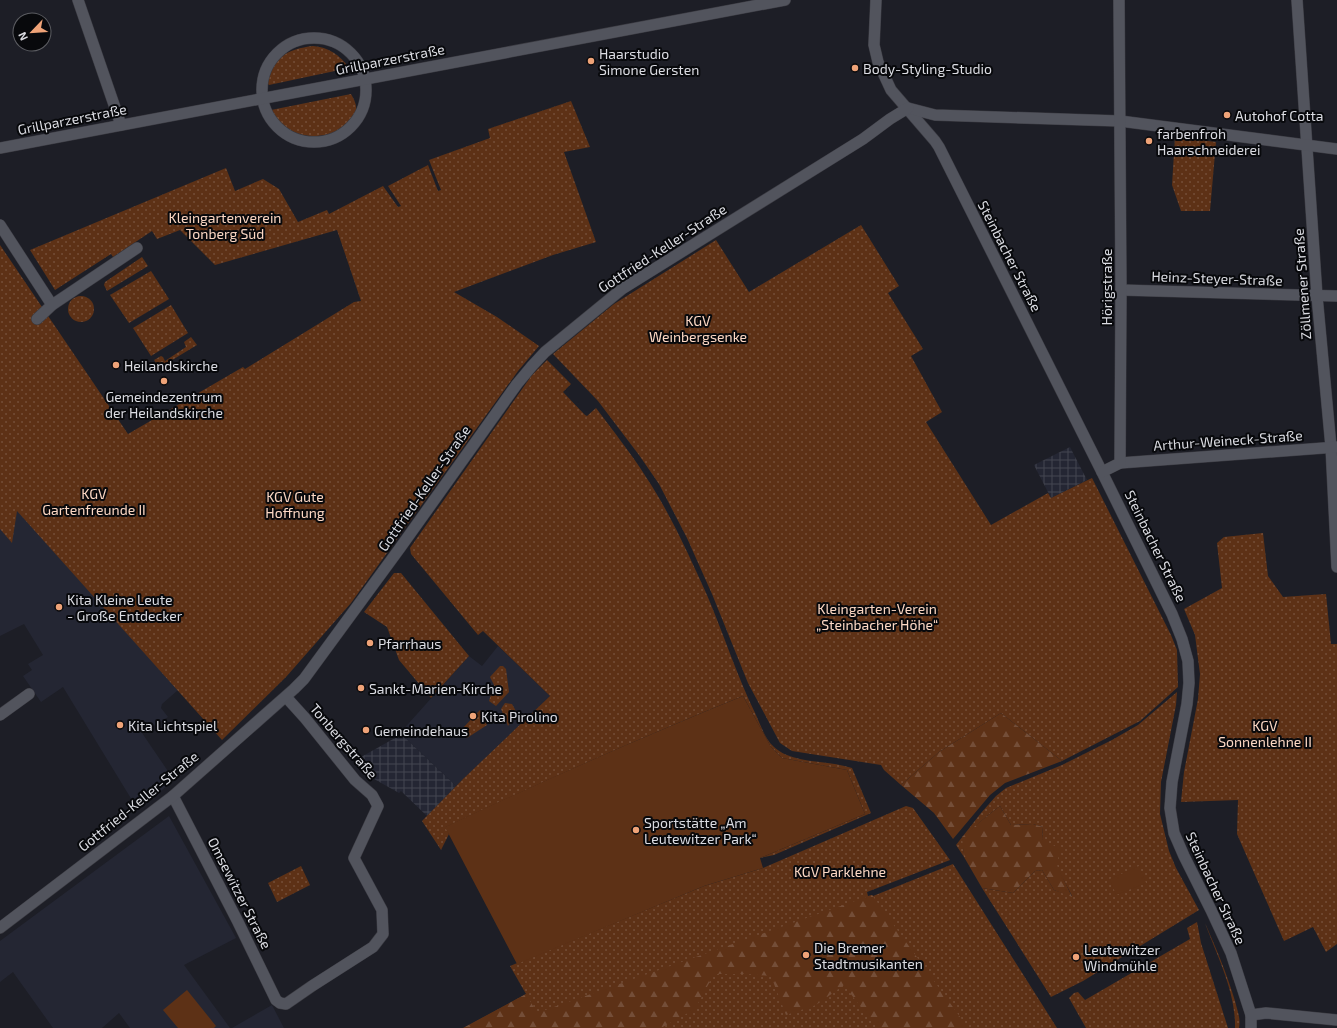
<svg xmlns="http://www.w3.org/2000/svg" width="1337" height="1028" font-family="'Exo 2',sans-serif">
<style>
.built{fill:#242633}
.industrial{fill:url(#industrial-grid)}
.green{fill:url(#green-dots)}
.forest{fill:url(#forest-firs)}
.pitch{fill:#5d3116}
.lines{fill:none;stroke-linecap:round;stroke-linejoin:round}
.street-casing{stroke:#3b3b42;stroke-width:12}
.street{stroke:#52545d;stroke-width:11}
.poi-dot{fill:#efa378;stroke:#08090c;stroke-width:1.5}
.labels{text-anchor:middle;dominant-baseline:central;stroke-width:4;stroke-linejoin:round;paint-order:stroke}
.poi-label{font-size:14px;fill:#dbdce2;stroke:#08090c;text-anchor:start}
.street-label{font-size:14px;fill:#dbdce2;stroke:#08090c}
.park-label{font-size:14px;fill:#fcd8c4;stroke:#08090c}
</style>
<defs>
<pattern id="industrial-grid" width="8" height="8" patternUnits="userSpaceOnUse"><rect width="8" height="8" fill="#242633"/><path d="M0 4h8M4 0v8" fill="none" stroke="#434550"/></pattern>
<pattern id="green-dots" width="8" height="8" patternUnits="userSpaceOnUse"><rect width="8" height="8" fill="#5d3116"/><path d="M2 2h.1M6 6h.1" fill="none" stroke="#744e38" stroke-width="1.8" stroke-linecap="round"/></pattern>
<pattern id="forest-firs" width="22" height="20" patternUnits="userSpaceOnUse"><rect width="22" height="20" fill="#5d3116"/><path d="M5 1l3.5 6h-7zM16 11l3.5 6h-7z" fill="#744e38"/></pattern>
</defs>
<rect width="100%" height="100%" fill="#1d1e26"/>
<g class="built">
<path d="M 17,510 L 178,690 L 162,704 L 161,708 L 168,717 L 142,733 L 174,780 L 138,810 L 63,687 L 41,702 L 23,676 L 32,670 L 28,664 L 43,655 L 24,624 L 0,636 L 0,529 Z"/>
<path d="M 498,646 L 550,696 L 456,786 L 400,733 L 469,656 L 482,666 Z"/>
<path d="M 169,816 L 236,938 L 184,965 L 230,1028 L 130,1028 L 119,1013 L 102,1028 L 53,1028 L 13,972 L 0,982 L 0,941 Z"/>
<path d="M 272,1005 L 284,1028 L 232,1028 Z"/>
</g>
<g class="industrial">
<path d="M 1070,447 L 1087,480 L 1051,498 L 1034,465 Z"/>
<path d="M 400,733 L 456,786 L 427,816 L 401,791 L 399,793 L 367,775 L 354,761 L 395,738 Z"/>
</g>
<g class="green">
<path d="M 313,46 C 328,47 340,55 349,68 L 269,85 L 267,83 C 273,57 287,49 313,46 Z"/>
<path d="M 351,94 C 354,99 357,105 356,111 C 354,119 348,124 342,128 C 318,143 284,137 271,110 Z"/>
<path d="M 571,101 L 590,147 L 564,152 L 596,242 L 553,255 L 454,292 L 497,317 L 539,346 L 518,371 L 351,603 L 286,677 L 222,740 L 17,511 L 12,543 L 0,529 L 0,245 L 128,434 L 243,367 L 245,369 L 354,302 L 361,301 L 337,230 L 215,265 L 180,230 L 157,239 L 152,231 L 113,257 L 111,254 L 55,290 L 30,250 L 226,168 L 235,191 L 263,179 L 279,189 L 298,222 L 327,210 L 329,214 L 383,186 L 398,207 L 401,206 L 388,186 L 428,165 L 438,191 L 441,190 L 429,160 L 490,138 L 488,129 Z"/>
<path d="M 1175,137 L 1216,142 L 1210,211 L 1181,211 L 1172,185 Z"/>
<path d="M 861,225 L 899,286 L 888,293 L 923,349 L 911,356 L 942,412 L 926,422 L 991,525 L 1048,493 L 1051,498 L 1092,478 L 1171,635 L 1177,650 L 1178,687 L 1140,721 L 1062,761 L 1001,713 L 939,752 L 901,785 L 884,770 L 881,765 L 792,751 L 780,743 L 748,683 L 712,594 L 687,538 L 659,484 L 639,455 L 598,401 L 553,354 L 614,304 L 716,240 L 749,292 Z"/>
<path d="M 142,257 L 148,266 L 107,291 L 104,285 L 105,282 Z"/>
<path d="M 151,271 L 169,299 L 129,323 L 110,295 Z"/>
<circle cx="81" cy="309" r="13"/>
<path d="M 171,305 L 188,333 L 151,356 L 133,328 Z"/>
<path d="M 191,337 L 197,345 L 159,368 L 154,360 L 161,356 L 163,357 L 165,361 L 186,347 L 184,342 Z"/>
<path d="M 547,360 L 571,384 L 563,392 L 585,415 L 587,416 L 596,408 C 613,431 631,453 646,477 C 670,513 689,555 707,595 C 724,635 737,676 756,715 C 761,726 765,739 774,747 C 792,764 828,760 852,768 L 871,813 L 774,855 L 760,858 L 865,814 L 847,770 L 782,758 L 771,747 L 743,696 C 642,737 544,781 446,827 L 449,834 L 441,850 L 422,821 L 463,779 L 550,696 L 483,631 L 478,635 L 411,554 L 410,548 L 532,375 Z"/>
<path d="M 1263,533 L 1268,576 L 1283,597 L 1326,594 L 1331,644 L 1337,644 L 1337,944 L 1326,952 L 1313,927 L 1284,941 L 1237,834 L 1238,800 L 1181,802 L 1184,772 L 1198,699 L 1200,674 L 1195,635 L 1184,609 L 1222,588 L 1217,543 L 1224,537 Z"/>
<path d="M 394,573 L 401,573 L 469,656 L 431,698 L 399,660 L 387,627 L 364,612 Z"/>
<path d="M 500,666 L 503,666 L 506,669 L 509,692 L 496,706 L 489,701 L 494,685 L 490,677 Z"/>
<path d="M 1177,692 L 1176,705 L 1161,782 L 1160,814 L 1169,851 L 1176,868 L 1199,910 L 1083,981 L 1051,997 L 982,888 L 1013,893 L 1035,871 L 1042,870 L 1054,890 L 1072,896 L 1056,865 L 1042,839 L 1043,827 L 1033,824 L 1011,825 L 1000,806 L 987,816 L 963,837 L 964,857 L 956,845 L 981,813 L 996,796 L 1006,788 L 1062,765 L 1112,740 L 1138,725 Z"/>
<path d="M 505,703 L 512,704 L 517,713 L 508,726 L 501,709 Z"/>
<path d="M 480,710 L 487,725 L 467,738 L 461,730 Z"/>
<path d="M 906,806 L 913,808 L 950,860 L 867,892 L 868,896 L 872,895 L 873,896 L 953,864 L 1057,1028 L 464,1028 L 526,994 L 510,966 L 704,886 L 763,868 Z"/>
<path d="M 301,866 L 310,885 L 277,902 L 268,883 Z"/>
<path d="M 1197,922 L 1201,943 L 1228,1028 L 1086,1028 L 1069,998 L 1074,993 L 1078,992 L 1085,1000 L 1190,939 L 1187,928 Z"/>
<path d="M 1205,923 C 1216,948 1227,974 1235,1001 C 1237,1010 1241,1018 1239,1028 L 1235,1028 C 1236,992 1217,956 1205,923 Z"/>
</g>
<g class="forest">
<path d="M 1001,713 L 1062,761 L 1005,783 L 990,795 L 953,839 L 934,813 L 901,785 L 939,752 Z"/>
<path d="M 1000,806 L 1011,825 L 1033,824 L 1043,827 L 1042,839 L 1060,849 L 1057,865 L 1072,897 L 1054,890 L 1042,870 L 1035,871 L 1013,893 L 982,888 L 964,857 L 962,837 L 987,816 Z"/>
<path d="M 872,895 L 968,1028 L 881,1028 L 870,1019 L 844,985 L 816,1005 L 786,1015 L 771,976 L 748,974 L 714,974 L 695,1009 L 661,1028 L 463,1028 L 526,994 L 537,1013 Z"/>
</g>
<g class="pitch">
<path d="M 743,696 L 771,747 L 782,758 L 847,770 L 865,814 L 760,858 L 763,868 L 704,886 L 517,964 L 445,827 C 543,781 642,737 743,696 Z"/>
<path d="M 1139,866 L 1146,883 L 1116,895 L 1110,879 Z"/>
<path d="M 187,990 L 216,1026 L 214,1028 L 178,1028 L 163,1010 Z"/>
</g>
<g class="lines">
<g class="street-casing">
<g id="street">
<path d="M 78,0 L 121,125"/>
<path d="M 876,0 L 874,45 L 878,62 L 891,90 L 935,141 L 939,147 L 1102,472 L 1172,614 L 1182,639 L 1188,661 L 1189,683 L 1187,704 L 1172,782 L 1170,808 L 1174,833 L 1184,856 L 1211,910 L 1231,953 L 1251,1015 L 1251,1028"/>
<path d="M 1297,0 L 1317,296 L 1331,447 L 1337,567"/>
<circle cx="314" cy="90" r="52"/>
<path d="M 908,108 L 935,115 L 1120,121 L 1337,149"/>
<path d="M 0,148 L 785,0"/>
<path d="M 0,225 L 52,305"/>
<path d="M 1121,290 L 1337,296"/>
<path d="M 37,319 L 52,305 L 137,248"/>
<path d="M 1120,463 L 1337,447"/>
<path d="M 1102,472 L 1120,463 L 1121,290 L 1119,0"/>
<path d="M 0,715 L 29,694"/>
<path d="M 173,796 L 238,922 L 276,1000 L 280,1003 L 286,1004 L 312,986 L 373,947 L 383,934 L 382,910 L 354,858 L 378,806 L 372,795 L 355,780 L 305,718 L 286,697"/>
<path d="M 0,928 L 173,796 L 294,689 L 304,679 L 400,548 L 517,384 L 532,366 L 545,352 L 622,289 L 863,139 L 890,119 L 908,108"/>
<path d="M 1251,1015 L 1266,1013 L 1337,1020"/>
</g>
</g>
<use href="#street" class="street"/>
</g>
<g class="poi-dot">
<circle cx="591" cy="61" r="4"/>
<circle cx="855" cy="68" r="4"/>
<circle cx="1227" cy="115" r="4"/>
<circle cx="1149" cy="141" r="4"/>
<circle cx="116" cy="365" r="4"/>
<circle cx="164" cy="381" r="4"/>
<circle cx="59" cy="607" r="4"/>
<circle cx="370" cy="643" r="4"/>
<circle cx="361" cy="688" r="4"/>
<circle cx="473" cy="716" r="4"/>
<circle cx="120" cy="725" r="4"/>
<circle cx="366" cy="730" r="4"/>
<circle cx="636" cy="830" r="4"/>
<circle cx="806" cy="955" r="4"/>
<circle cx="1076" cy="957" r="4"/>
</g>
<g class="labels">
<g class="poi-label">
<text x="599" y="53">Haarstudio<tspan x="599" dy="16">Simone Gersten</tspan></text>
<text x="863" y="68">Body-Styling-Studio</text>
<text x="1235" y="115">Autohof Cotta</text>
<text x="1157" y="133">farbenfroh<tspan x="1157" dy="16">Haarschneiderei</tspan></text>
<text x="124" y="365">Heilandskirche</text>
<text x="164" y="396" text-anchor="middle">Gemeindezentrum<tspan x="164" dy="16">der Heilandskirche</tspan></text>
<text x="67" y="599">Kita Kleine Leute<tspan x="67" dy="16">- Große Entdecker</tspan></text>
<text x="378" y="643">Pfarrhaus</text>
<text x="369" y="688">Sankt-Marien-Kirche</text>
<text x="481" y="716">Kita Pirolino</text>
<text x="128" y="725">Kita Lichtspiel</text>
<text x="374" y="730">Gemeindehaus</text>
<text x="644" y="822">Sportstätte „Am<tspan x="644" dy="16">Leutewitzer Park“</tspan></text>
<text x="814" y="947">Die Bremer<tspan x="814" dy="16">Stadtmusikanten</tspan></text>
<text x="1084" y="949">Leutewitzer<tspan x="1084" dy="16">Windmühle</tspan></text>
</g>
<g class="street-label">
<text transform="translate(390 59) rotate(-11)">Grillparzerstraße</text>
<text transform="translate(72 119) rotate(-11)">Grillparzerstraße</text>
<text transform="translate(662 248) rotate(-33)">Gottfried-Keller-Straße</text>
<text transform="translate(1010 256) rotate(63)">Steinbacher Straße</text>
<text transform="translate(1217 278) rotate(2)">Heinz-Steyer-Straße</text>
<text transform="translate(1302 284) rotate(-94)">Zöllmener Straße</text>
<text transform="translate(1106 287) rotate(-90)">Hörigstraße</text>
<text transform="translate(1228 440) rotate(-4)">Arthur-Weineck-Straße</text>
<text transform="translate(424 488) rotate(-55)">Gottfried-Keller-Straße</text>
<text transform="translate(1156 546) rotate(64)">Steinbacher Straße</text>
<text transform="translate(344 741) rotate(49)">Tonbergstraße</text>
<text transform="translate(138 801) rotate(-39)">Gottfried-Keller-Straße</text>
<text transform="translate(1216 888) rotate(65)">Steinbacher Straße</text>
<text transform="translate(240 893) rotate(63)">Omsewitzer Straße</text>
</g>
<g class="park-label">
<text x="225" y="217">Kleingartenverein<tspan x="225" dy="16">Tonberg Süd</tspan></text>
<text x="698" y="320">KGV<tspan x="698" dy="16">Weinbergsenke</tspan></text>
<text x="94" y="493">KGV<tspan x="94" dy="16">Gartenfreunde II</tspan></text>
<text x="295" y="496">KGV Gute<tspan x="295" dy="16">Hoffnung</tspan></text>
<text x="877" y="608">Kleingarten-Verein<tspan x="877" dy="16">„Steinbacher Höhe“</tspan></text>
<text x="1265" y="725">KGV<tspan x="1265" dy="16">Sonnenlehne II</tspan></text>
<text x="840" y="871">KGV Parklehne</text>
</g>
</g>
<g transform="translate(32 32) rotate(245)"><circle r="19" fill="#08090c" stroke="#5c5d62"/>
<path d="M0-3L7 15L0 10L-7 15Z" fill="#efa378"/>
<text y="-6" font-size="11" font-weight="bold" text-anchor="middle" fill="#dbdce2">N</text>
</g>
</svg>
